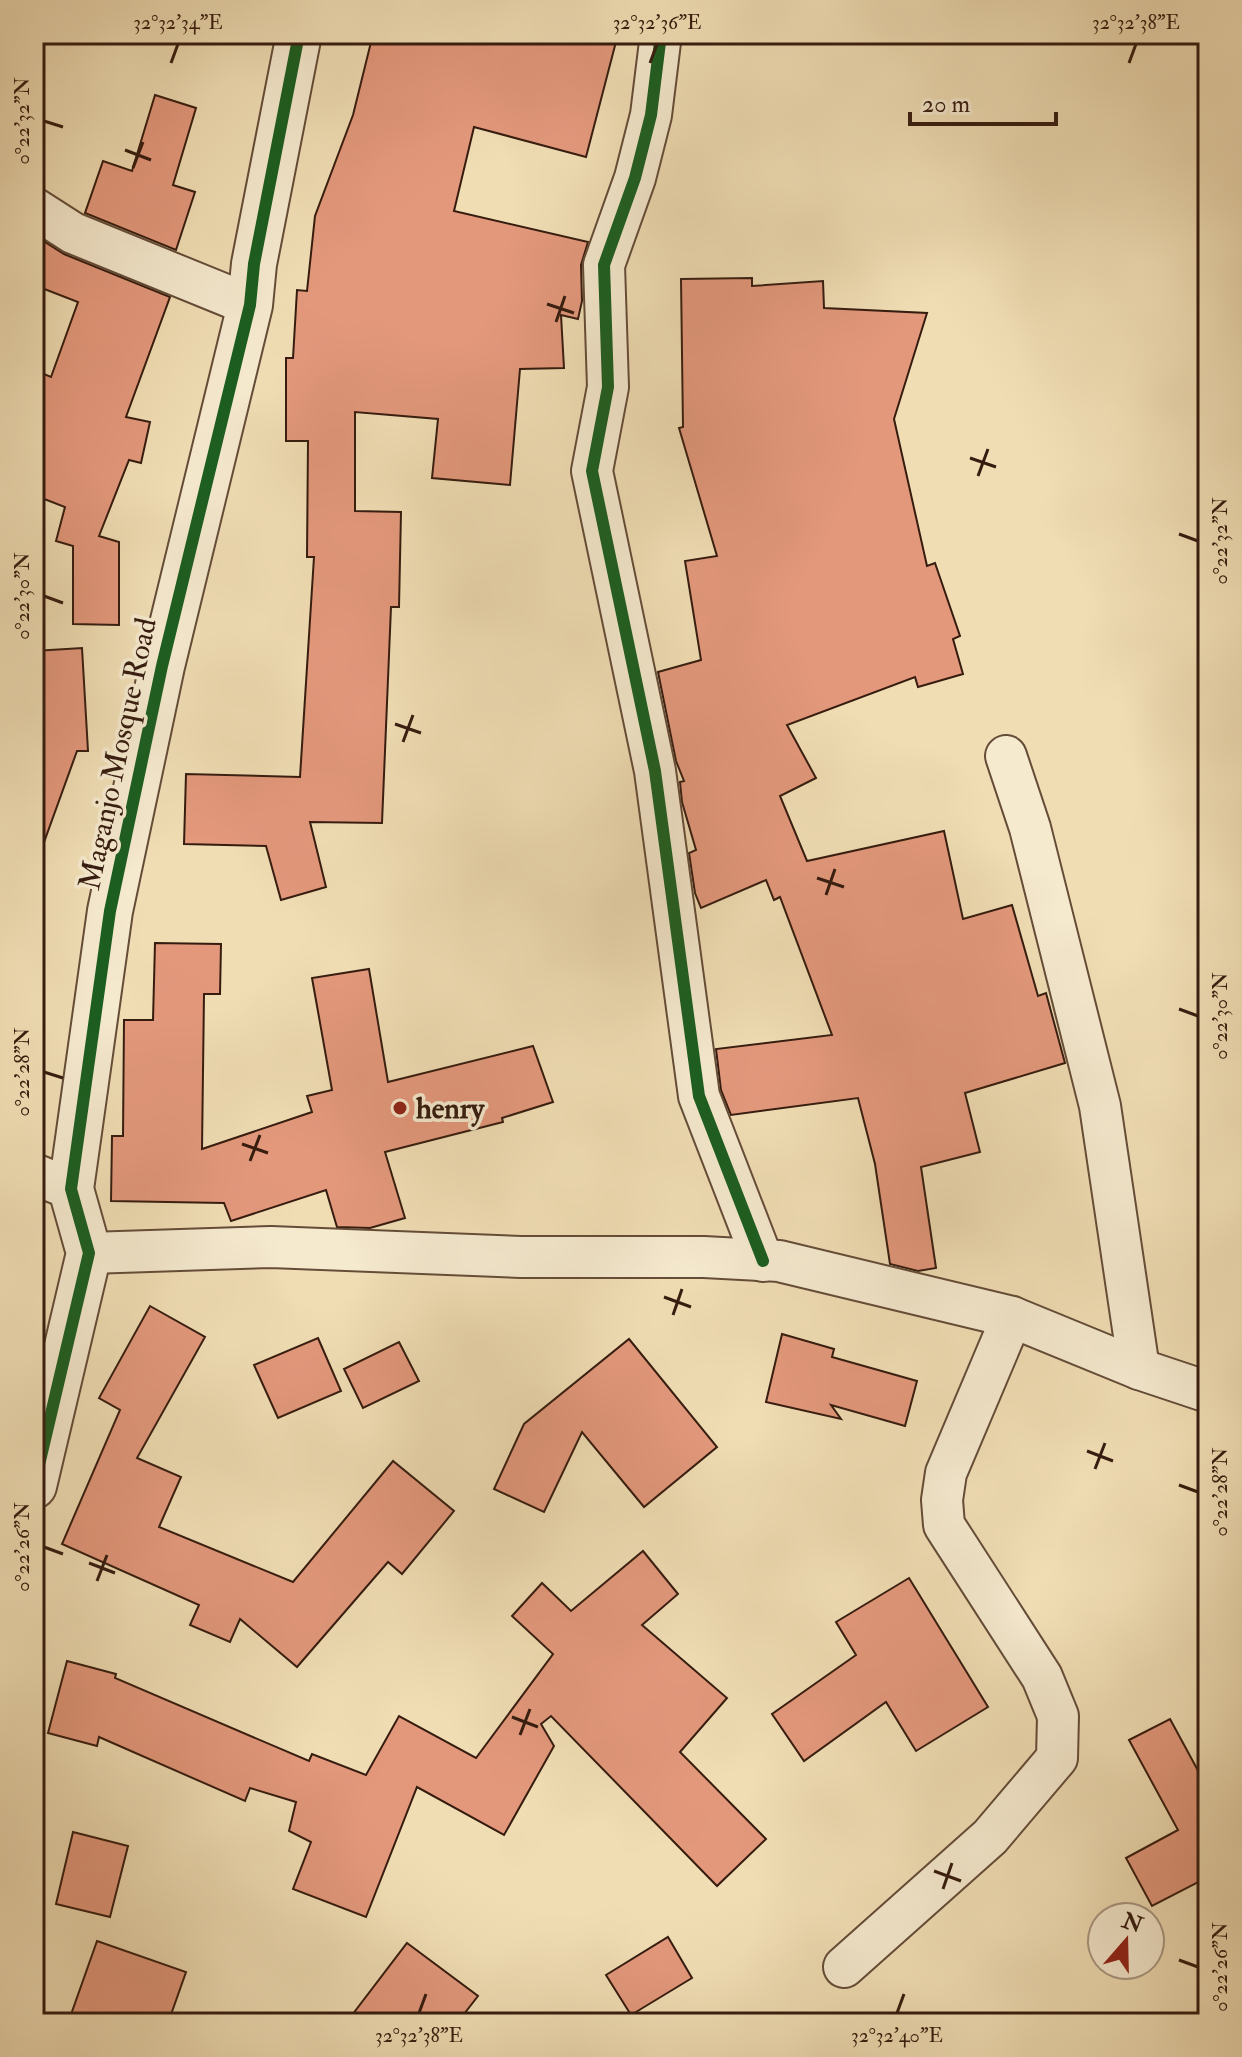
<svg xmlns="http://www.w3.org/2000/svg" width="1242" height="2057" font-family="'IM FELL Double Pica',serif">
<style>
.building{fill:#e3987c;stroke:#361c0f;stroke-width:2}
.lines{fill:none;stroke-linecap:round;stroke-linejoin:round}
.minor-casing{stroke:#644c38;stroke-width:44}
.tertiary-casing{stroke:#644c38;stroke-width:48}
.minor{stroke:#f5e9ce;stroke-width:40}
.tertiary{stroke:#f5e9ce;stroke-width:44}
.cycleway-casing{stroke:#f5e9ce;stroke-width:17}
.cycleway{stroke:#1b5e20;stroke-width:12}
.ticks{fill:none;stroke:#361c0f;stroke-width:3}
.poi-dot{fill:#8f2418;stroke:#f5e9ce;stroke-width:3}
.labels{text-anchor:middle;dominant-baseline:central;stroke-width:7;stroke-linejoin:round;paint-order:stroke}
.street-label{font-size:30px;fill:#361c0f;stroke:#f5e9ce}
.poi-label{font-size:30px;font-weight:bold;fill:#361c0f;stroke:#f5e9ce;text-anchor:start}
.neatline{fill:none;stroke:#361c0f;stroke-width:3}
.ticks-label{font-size:20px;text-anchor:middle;fill:#361c0f}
</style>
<rect width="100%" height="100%" fill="#f0ddb4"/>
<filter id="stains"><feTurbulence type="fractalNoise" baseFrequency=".0025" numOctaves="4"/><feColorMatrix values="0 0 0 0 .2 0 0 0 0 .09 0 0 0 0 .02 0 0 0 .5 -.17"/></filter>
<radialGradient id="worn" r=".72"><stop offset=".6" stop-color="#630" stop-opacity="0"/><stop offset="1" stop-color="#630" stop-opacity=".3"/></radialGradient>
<g class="building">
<path d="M 373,34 L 618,34 L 586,157 L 474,127 L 454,211 L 588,242 L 581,265 L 582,301 L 578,319 L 561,315 L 564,368 L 520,369 L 510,485 L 432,478 L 438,419 L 355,412 L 355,511 L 401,512 L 399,607 L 391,607 L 382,823 L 310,822 L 326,887 L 281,900 L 266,846 L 184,844 L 186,774 L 300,777 L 314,557 L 307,557 L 308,441 L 286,441 L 286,358 L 293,358 L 297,290 L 307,291 L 315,216 L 353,115 Z"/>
<path d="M 155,95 L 196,108 L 173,185 L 195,192 L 176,250 L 85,213 L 103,161 L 132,171 Z"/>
<path d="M 34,235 L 64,254 L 170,297 L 126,417 L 150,422 L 141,463 L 129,460 L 99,536 L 119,542 L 119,625 L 73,624 L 73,546 L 56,541 L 65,507 L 34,495 L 34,370 L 51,377 L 78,302 L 34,285 Z"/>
<path d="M 752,278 L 752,286 L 823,281 L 824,308 L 927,313 L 894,419 L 927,566 L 935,563 L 960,636 L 953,639 L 963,674 L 918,687 L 915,677 L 787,725 L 816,778 L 780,796 L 807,861 L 944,831 L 963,919 L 1012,905 L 1038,996 L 1046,993 L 1065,1063 L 965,1093 L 980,1152 L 921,1167 L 936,1268 L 918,1271 L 890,1264 L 875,1164 L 858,1098 L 731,1115 L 721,1090 L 716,1049 L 832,1035 L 780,897 L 774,900 L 766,880 L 701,908 L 695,893 L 689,853 L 696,850 L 682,802 L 680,782 L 684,781 L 676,761 L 658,672 L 701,660 L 685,561 L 717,556 L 679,428 L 683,427 L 681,279 Z"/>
<path d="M 82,648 L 88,751 L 77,751 L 39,856 L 34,855 L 34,651 Z"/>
<path d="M 155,943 L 221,944 L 220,994 L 204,994 L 202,1149 L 312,1112 L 307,1096 L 332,1090 L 312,978 L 369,969 L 388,1082 L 533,1046 L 553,1102 L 502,1118 L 503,1122 L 385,1152 L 405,1218 L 370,1228 L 337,1227 L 326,1190 L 231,1221 L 224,1203 L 111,1201 L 112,1136 L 123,1136 L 124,1020 L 153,1020 Z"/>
<path d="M 150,1306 L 205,1337 L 137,1458 L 181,1477 L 159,1527 L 293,1582 L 393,1461 L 454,1511 L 402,1574 L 388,1562 L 297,1667 L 240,1619 L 230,1642 L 190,1625 L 199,1605 L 62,1544 L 120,1410 L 99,1398 Z"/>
<path d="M 782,1334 L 834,1349 L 832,1357 L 917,1381 L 905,1426 L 831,1405 L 841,1419 L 766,1402 Z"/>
<path d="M 318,1338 L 341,1391 L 278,1418 L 254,1365 Z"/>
<path d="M 629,1339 L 717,1447 L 644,1507 L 582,1432 L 544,1512 L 494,1489 L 524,1424 Z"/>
<path d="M 399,1342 L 419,1381 L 363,1408 L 344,1369 Z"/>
<path d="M 643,1551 L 678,1594 L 642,1625 L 727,1698 L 680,1752 L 766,1839 L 717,1886 L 551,1716 L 541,1724 L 554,1746 L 504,1835 L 417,1787 L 366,1917 L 293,1889 L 311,1842 L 289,1831 L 296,1802 L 250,1788 L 245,1801 L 99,1737 L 97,1746 L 48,1733 L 67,1661 L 116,1674 L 115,1678 L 309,1761 L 312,1754 L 366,1775 L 399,1716 L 476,1758 L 553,1654 L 512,1616 L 542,1583 L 571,1611 Z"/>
<path d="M 909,1578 L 988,1707 L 916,1751 L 886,1702 L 804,1761 L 772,1714 L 856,1655 L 836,1622 Z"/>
<path d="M 1170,1719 L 1208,1789 L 1208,1886 L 1204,1879 L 1152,1906 L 1126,1858 L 1178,1830 L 1129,1740 Z"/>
<path d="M 73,1832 L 128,1846 L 110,1917 L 56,1904 Z"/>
<path d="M 668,1937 L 692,1978 L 631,2015 L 606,1975 Z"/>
<path d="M 97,1941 L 186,1972 L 168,2023 L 68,2023 Z"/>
<path d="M 407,1943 L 478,1996 L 457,2023 L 346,2023 Z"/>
</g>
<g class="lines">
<g class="minor-casing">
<g id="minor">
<path d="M 661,34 L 651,115 L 635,178 L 604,265 L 608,387 L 592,471 L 655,771 L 699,1096 L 763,1261"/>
<path d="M 34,208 L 73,233 L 250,305"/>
<path d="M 1006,756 L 1030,828 L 1100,1106 L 1139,1369"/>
<path d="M 34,1174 L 71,1189"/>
<path d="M 89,1253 L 271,1247 L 521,1257 L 704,1257 L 779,1261 L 1012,1317 L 1139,1369 L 1208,1392"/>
<path d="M 844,1967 L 990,1837 L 1057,1758 L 1058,1716 L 1042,1677 L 944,1525 L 942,1500 L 946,1473 L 1012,1317"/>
</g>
</g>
<g class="tertiary-casing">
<path id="tertiary" d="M 34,1486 L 89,1253 L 71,1189 L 110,911 L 162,666 L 250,305 L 254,264 L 299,34"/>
</g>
<use href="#minor" class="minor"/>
<use href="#tertiary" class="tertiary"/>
<g class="cycleway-casing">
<g id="cycleway">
<path d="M 661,34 L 651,115 L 635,178 L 604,265 L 608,387 L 592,471 L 655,771 L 699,1096 L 763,1261"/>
<path d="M 34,1486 L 89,1253 L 71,1189 L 110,911 L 162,666 L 250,305 L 254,264 L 299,34"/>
</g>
</g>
<use href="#cycleway" class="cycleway"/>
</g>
<path class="ticks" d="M 171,63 L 178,44M 650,63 L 657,44M 1129,63 L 1136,44M 44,121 L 63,127M 125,150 L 151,160M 133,168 L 143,142M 547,304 L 574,313M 556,322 L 565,296M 970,458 L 996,467M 978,476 L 988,449M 1179,534 L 1198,541M 44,596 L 63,603M 395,724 L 421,733M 403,742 L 413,715M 817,878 L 844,887M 826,895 L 835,869M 1179,1009 L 1198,1016M 44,1072 L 63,1078M 242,1144 L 268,1153M 250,1161 L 260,1135M 664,1297 L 691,1307M 673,1315 L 682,1289M 1087,1451 L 1113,1461M 1095,1469 L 1105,1443M 1179,1485 L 1198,1492M 44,1547 L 63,1554M 89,1563 L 115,1573M 97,1581 L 107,1555M 512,1717 L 538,1727M 520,1735 L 530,1709M 934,1871 L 961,1881M 943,1889 L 952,1863M 1179,1960 L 1198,1967M 419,2013 L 426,1994M 897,2013 L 904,1994"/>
<circle class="poi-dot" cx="400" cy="1108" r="8"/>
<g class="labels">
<g class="street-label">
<text transform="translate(118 754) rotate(-78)">Maganjo Mosque Road</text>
</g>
<g class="poi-label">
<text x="416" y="1108">henry</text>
</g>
</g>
<rect width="1242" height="2057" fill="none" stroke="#f0ddb4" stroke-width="88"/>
<g transform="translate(1126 1941) rotate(20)"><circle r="38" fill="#f5e9ce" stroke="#a99782" stroke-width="2"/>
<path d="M0-6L14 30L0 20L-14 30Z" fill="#8f2418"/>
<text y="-12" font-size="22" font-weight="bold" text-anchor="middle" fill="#361c0f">N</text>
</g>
<path d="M910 112v12h146v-12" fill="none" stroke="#361c0f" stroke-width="4"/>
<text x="922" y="112" font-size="24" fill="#361c0f" stroke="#f5e9ce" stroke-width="6" paint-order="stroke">20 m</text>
<rect x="44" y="44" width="1154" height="1969" class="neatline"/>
<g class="ticks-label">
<text x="178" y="29">32°32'34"E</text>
<text x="657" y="29">32°32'36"E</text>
<text x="1136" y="29">32°32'38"E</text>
<text transform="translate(22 121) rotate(-90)" y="7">0°22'32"N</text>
<text transform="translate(1220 541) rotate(-90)" y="7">0°22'32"N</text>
<text transform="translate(22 596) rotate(-90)" y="7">0°22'30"N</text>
<text transform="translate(1220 1016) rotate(-90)" y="7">0°22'30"N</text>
<text transform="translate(22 1072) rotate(-90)" y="7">0°22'28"N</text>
<text transform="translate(1220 1492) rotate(-90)" y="7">0°22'28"N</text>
<text transform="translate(22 1547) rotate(-90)" y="7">0°22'26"N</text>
<text transform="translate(1220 1967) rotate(-90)" y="7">0°22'26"N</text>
<text x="419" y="2042">32°32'38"E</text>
<text x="897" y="2042">32°32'40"E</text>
</g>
<rect width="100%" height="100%" filter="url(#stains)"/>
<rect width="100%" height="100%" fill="url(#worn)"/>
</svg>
